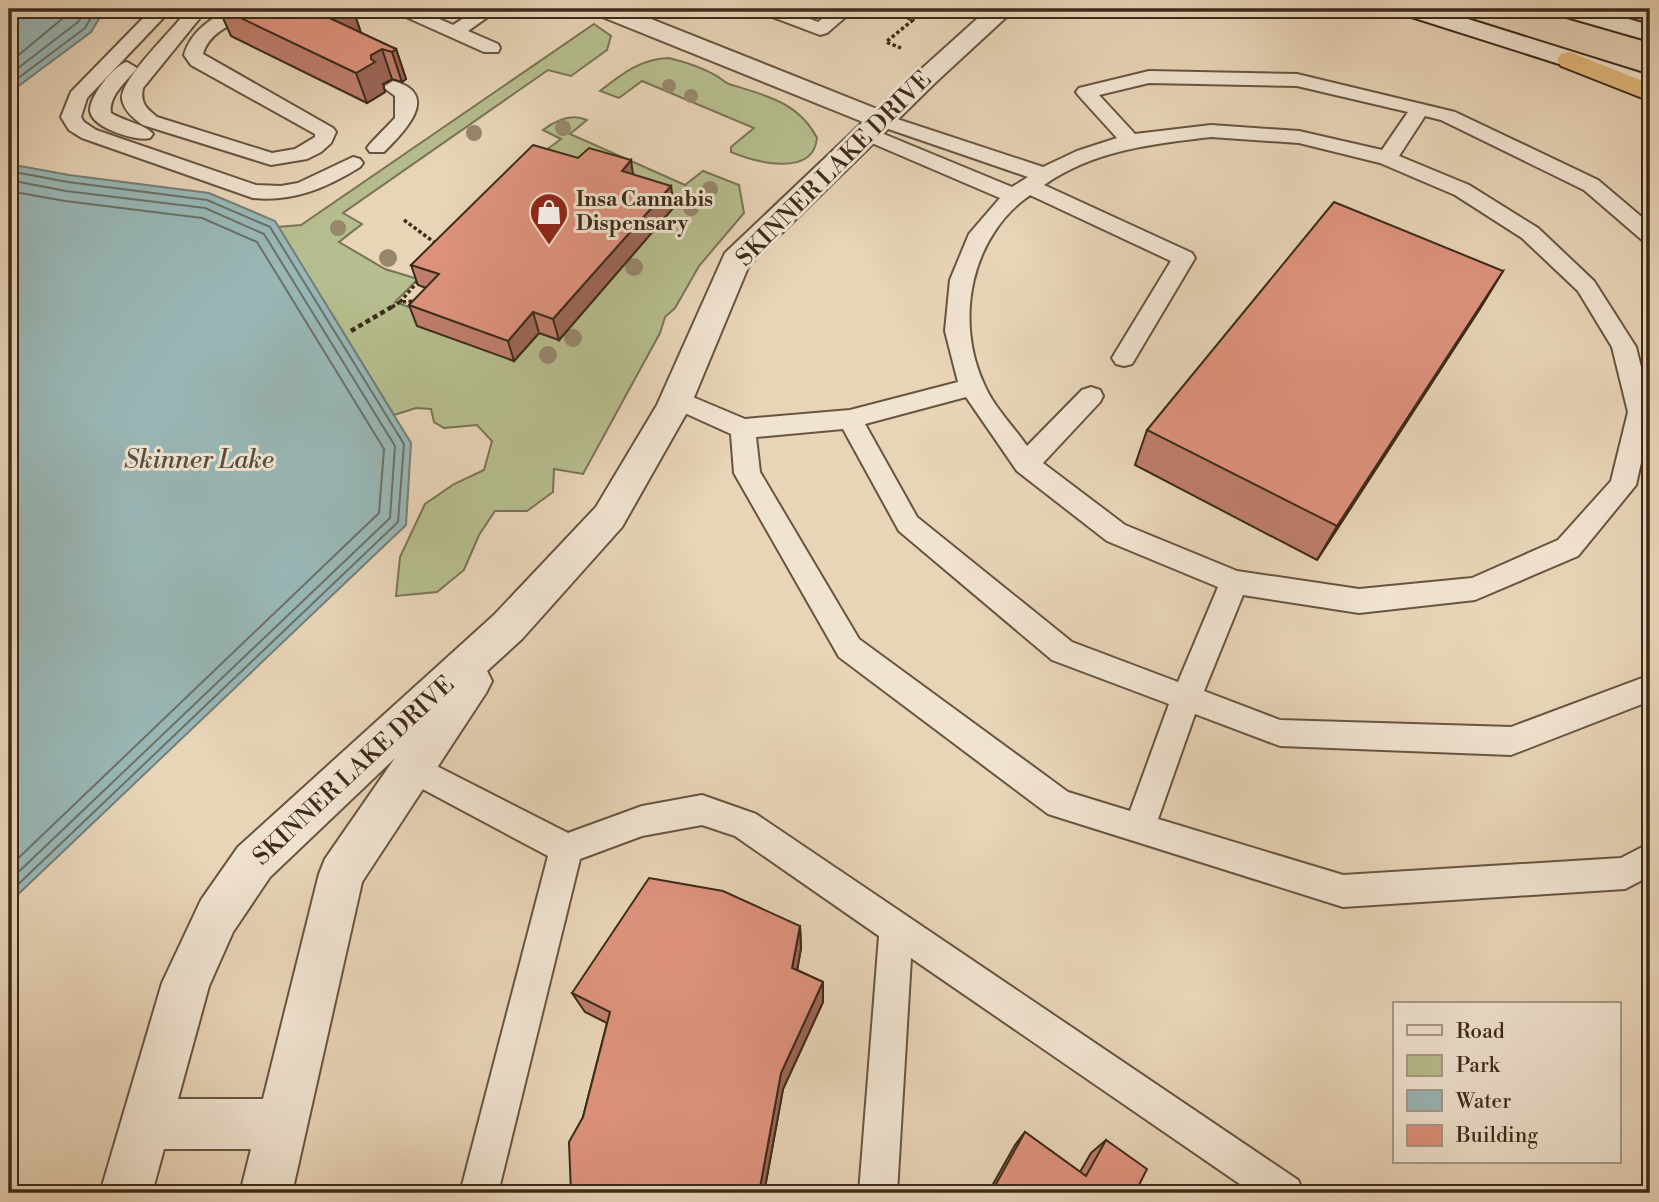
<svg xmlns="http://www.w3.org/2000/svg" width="1659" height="1202" font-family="'Libre Bodoni',serif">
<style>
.green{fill:#b6bd8e;stroke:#797454;stroke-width:2}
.water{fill:#99b7b6;stroke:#747f77;stroke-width:2}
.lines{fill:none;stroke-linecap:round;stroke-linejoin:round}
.shore{stroke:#6a7168;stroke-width:2}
.service-casing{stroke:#675540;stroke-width:4}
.minor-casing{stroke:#675540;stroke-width:4}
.secondary-casing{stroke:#3c2b19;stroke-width:4}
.motorway-casing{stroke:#3c2b19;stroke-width:4}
.path-far1{stroke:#3c2b19;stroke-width:3.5;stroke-dasharray:3.5 2.5;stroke-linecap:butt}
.path{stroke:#3c2b19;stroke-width:4.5;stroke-dasharray:5 3.5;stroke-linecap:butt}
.service{fill:#f0e3d0;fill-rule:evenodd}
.minor{fill:#f0e3d0;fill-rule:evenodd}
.secondary{fill:#f0e3d0;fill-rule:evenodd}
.motorway{fill:#e4ba7c;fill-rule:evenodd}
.tree{fill:#97876d}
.wall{fill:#bf7e6c;stroke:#3c2b19;stroke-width:2}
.shaded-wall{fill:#9b6658;stroke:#3c2b19;stroke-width:2}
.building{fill:#de927d;stroke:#3c2b19;stroke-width:2}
.labels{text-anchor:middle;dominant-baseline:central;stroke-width:6;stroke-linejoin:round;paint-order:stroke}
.far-poi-label{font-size:21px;font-weight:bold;fill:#3c2b19;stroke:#f0e3d0;text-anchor:start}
.street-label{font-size:24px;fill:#3c2b19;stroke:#f0e3d0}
.water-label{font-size:26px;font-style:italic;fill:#534e40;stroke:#f0e3d0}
</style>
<rect width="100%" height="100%" fill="#e8d4b7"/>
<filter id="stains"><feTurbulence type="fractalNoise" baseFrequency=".00286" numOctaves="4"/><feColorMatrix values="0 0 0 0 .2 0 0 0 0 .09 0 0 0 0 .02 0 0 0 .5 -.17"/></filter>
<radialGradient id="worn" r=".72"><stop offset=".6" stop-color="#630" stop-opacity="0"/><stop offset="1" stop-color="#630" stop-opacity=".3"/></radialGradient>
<g class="green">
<path d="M 594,24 L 611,36 L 607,50 L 571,76 L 548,70 L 343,213 L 362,224 L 339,242 L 385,269 L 418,279 L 395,302 L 428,314 L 514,361 L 539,333 L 559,340 L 501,184 L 561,139 L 543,130 C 556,120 571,113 587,120 L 570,134 L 685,185 L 703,171 L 739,185 L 744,213 L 699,266 L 675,308 L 665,317 L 660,333 L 583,474 L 554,469 L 553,492 L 527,511 L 495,511 L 479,535 L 464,570 L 437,592 L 396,596 L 400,557 L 425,504 L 454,484 L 484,470 L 492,441 L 477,425 L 444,428 L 434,422 L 431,409 L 416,408 L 394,415 L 330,311 L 263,228 L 301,225 Z"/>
<path d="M 669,58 C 685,62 701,67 715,75 C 720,77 723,82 729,84 C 764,95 799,102 817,138 C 813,178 755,162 731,152 L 731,147 L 754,128 L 642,81 L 619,98 L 600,91 C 622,74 640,59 669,58 Z"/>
</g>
<g class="water">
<path d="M 9,9 L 105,9 L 91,32 L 9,93 Z"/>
<path d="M 9,164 L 69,175 L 209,193 L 275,221 L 411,443 L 406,525 L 9,903 Z"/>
</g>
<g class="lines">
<g class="shore">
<path d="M 9,63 L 74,9"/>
<path d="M 9,75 L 78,22 L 86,9"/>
<path d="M 9,85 L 85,28 L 96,9"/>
<path d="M 9,171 L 68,182 L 207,200 L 270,227 L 404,444 L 398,522 L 9,893"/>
<path d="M 9,180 L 66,191 L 205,208 L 264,234 L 395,446 L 390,518 L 9,881"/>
<path d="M 9,191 L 65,201 L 202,218 L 257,242 L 384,449 L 379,513 L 9,867"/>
</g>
<g class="service-casing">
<g id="service">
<path d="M 152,9 L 177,9 L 164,17 L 87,98 L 81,117 L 84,122 L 96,130 L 256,185 L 281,186 L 298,183 L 353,157 L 360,159 L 363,163 L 360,167 C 326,188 294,202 253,198 L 82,138 L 69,130 L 61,117 L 71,92 Z"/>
<path d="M 182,9 L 200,9 L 199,19 L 143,88 C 140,103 146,108 157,117 L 272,153 L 295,149 L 315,137 L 315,134 L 191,65 L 184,55 C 190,33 213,14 236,9 C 242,7 251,9 258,9 L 255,13 C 235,23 209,31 203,54 L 333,128 L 336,132 L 331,143 L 321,152 L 307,159 L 271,165 L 143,125 C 134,119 124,111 122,99 C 120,81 168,34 181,18 Z"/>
<path d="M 394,9 L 417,9 L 453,25 L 478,9 L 499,9 L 468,31 L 498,44 L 500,48 L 498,52 L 484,52 L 397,13 Z"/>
<path d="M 759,9 L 784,9 L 818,22 L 835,9 L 855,9 L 827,33 L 820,35 L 762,13 Z"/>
<path d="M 967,9 L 994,9 L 1005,15 L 996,20 L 970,13 Z"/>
<path d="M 127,62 L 137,68 C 127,81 108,96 111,113 C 123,121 145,124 153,134 L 150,138 C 136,142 89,127 90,109 C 91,95 114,65 127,62 Z"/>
<path d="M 1149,71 L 1297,74 L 1455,112 L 1598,180 L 1650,224 L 1650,242 L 1642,240 L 1584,190 L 1441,120 L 1425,116 L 1399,156 L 1469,185 L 1538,228 L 1594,281 L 1636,347 L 1650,403 L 1650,422 L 1636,485 L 1578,556 L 1475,600 L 1359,613 L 1243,595 L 1204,691 L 1280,720 L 1511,727 L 1650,675 L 1650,701 L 1511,755 L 1280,746 L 1195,714 L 1158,819 L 1343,875 L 1621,858 L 1650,843 L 1650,876 L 1625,889 L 1343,907 L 1048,814 L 839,657 L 734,473 L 731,434 L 667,405 L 664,399 L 667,393 L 676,390 L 745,419 L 850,410 L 958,382 L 945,331 L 950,280 L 969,234 L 1000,198 L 860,138 L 857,134 L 860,130 L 874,130 L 1012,187 L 1028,177 L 874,124 L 871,120 L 874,116 L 888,116 L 1043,167 L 1077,151 L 1117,138 L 1079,96 L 1076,92 L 1079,88 ZM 1149,83 L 1297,86 L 1408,112 L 1382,150 L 1299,131 L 1211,125 L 1135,134 L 1099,95 ZM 1211,137 L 1299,143 L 1380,163 L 1455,195 L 1522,238 L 1578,291 L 1612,347 L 1628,412 L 1611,481 L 1558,540 L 1472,578 L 1359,589 L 1237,571 L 1125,525 L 1043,463 L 1100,402 L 1103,396 L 1100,390 L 1091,387 L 1082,390 L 1027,446 C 1014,427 993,406 984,384 C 954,320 971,236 1030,195 L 1171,261 L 1112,358 L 1116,364 L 1124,366 L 1132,364 L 1195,258 L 1192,253 L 1044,185 C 1094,150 1152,144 1211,137 ZM 966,397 L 1017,471 L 1107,541 L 1218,587 L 1178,682 L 1072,642 L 917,517 L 865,424 ZM 843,429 L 899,531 L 1052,660 L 1169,704 L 1130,811 L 1068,792 L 859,639 L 760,472 L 756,437 Z"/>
<path d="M 393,81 C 443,94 403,133 384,152 L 370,152 L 367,148 L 370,144 L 395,118 L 395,96 L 383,87 Z"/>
<path d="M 413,754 L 568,833 L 642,806 L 702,795 L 756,814 L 1298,1180 L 1304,1193 L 1253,1193 L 911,958 L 897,1193 L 859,1193 L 879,936 L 735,836 L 702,825 L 642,836 L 580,859 L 498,1193 L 460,1193 L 548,856 L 402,778 L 398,768 L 402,758 Z"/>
</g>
</g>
<g class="minor-casing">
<path id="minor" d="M 592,9 L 626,9 L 877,109 L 988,9 L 1015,9 L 936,82 L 749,265 L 690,407 L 622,527 L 522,639 L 487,671 L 492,681 L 486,693 L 362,882 L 292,1193 L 240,1193 L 251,1149 L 164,1149 L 152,1193 L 100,1193 L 162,983 L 201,900 L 238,847 L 494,615 L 596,507 L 657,405 L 725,253 L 863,122 L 595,14 ZM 395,758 L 325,859 L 319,874 L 263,1099 L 178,1099 L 209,986 L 233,932 L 270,877 Z"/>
</g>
<g class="secondary-casing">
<g id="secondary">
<path d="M 1399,9 L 1436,9 L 1650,76 L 1650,93 L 1402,14 Z"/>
<path d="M 1553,9 L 1592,9 L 1650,25 L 1650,41 L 1556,14 Z"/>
</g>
</g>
<g class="motorway-casing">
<path id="motorway" d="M 1570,52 L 1650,84 L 1650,101 L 1561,66 L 1557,60 L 1561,54 Z"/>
</g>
<g class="path-far1">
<path d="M 878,13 L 898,14 L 913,20 L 886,42 L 901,48"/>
<path d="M 404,220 L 438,245"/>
<path d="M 400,302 L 420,279"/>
<path d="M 392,307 L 400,302 L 419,301"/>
</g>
<path class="path" d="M 351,331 L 395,305"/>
<use href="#service" class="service"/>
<use href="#minor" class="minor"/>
<use href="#secondary" class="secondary"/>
<use href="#motorway" class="motorway"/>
</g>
<g class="tree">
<circle cx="669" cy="86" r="7"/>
<circle cx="691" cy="96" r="7"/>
<circle cx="563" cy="128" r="8"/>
<circle cx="474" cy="133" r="8"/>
<circle cx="710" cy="189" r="8"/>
<circle cx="691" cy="208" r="8"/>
<circle cx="338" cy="228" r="8"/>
<circle cx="388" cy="258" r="9"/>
<circle cx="634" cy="267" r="9"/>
<circle cx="573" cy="338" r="9"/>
<circle cx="548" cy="355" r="9"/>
</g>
<g class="wall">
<path d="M 219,9 L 353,9 L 361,33 L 396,49 L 406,79 L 402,82 L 392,79 L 383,84 L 385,92 L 367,103 L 231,36 Z"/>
<path d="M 633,174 L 674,207 L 559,340 L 539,333 L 514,361 L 417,326 L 409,305 L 426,288 L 418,285 L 411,265 Z"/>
<path d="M 1503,271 L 1481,307 L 1317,560 L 1135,465 L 1147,430 Z"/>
<path d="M 800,926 L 801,948 L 797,970 L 823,982 L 823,1002 L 783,1089 L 764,1193 L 571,1193 L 583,1117 L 607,1023 L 585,1012 L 572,993 Z"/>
<path d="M 1025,1132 L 1080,1172 L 1091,1153 L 1106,1140 L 1135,1193 L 988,1193 L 1015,1145 Z"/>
</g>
<g class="shaded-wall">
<path d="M 341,9 L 353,9 L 361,33 L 327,17 Z"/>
<path d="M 382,49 L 392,79 L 383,84 L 385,92 L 367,103 L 356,73 L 371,59 L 371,55 Z"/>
<path d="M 396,49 L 406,79 L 402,82 L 392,52 Z"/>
<path d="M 631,160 L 634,181 L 622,171 Z"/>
<path d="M 671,186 L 674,207 L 559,340 L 553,319 Z"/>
<path d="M 1503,271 L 1481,307 L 1317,560 L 1337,526 Z"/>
<path d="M 533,312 L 539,333 L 514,361 L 508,341 Z"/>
<path d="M 800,926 L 801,948 L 794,988 L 792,968 Z"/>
<path d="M 823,982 L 823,1002 L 783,1089 L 764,1193 L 759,1193 L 781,1073 Z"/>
</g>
<g class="building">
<path d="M 222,9 L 341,9 L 327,17 L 396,49 L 392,52 L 382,49 L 371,55 L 371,59 L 375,62 L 356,73 Z"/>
<path d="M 533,145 L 578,158 L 589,148 L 631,160 L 622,171 L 671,186 L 553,319 L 533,312 L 508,341 L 409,305 L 439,274 L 411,265 Z"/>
<path d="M 1334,202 L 1503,271 L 1337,526 L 1147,430 Z"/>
<path d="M 649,878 L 723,891 L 800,926 L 792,968 L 823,982 L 781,1073 L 759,1193 L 571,1193 L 569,1142 L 583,1117 L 610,1012 L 572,993 Z"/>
<path d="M 1025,1132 L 1086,1176 L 1106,1140 L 1147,1169 L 1135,1193 L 991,1193 Z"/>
</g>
<defs>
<g id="shop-pin" transform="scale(2.0125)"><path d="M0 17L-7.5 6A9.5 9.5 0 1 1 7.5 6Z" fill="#8f2418" stroke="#f0e3d0"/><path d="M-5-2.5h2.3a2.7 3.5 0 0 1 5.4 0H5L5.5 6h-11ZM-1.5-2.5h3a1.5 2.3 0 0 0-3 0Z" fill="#fff"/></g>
</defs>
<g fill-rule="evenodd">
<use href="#shop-pin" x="549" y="212"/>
</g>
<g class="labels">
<g class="far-poi-label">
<text x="576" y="200">Insa Cannabis<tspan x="576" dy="24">Dispensary</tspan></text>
</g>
<g class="street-label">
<text transform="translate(834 169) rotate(-45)">SKINNER LAKE DRIVE</text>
<text transform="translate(354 771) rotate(-43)">SKINNER LAKE DRIVE</text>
</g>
<g class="water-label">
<text x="199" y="460">Skinner Lake</text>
</g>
</g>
<rect width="1659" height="1202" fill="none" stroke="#e8d4b7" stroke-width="35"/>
<rect x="10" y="10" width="1638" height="1181" fill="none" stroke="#3c2b19" stroke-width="3.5"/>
<rect x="18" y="18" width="1624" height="1167" fill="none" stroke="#3c2b19" stroke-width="2"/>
<rect x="1393" y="1002" width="228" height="161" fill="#f0e3d0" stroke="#a89987" stroke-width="2"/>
<rect x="1407" y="1025" width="35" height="10" fill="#f0e3d0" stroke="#a89987" stroke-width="2"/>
<text x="1456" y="1038" font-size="21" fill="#3c2b19">Road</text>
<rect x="1407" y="1055" width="35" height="21" fill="#b6bd8e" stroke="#a89987" stroke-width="2"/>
<text x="1456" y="1072" font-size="21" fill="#3c2b19">Park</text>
<rect x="1407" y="1090" width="35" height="21" fill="#99b7b6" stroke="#a89987" stroke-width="2"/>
<text x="1456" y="1108" font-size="21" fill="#3c2b19">Water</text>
<rect x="1407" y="1125" width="35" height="21" fill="#de927d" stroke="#a89987" stroke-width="2"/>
<text x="1456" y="1142" font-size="21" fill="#3c2b19">Building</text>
<rect width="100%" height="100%" filter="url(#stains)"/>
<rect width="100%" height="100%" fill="url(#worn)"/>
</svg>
